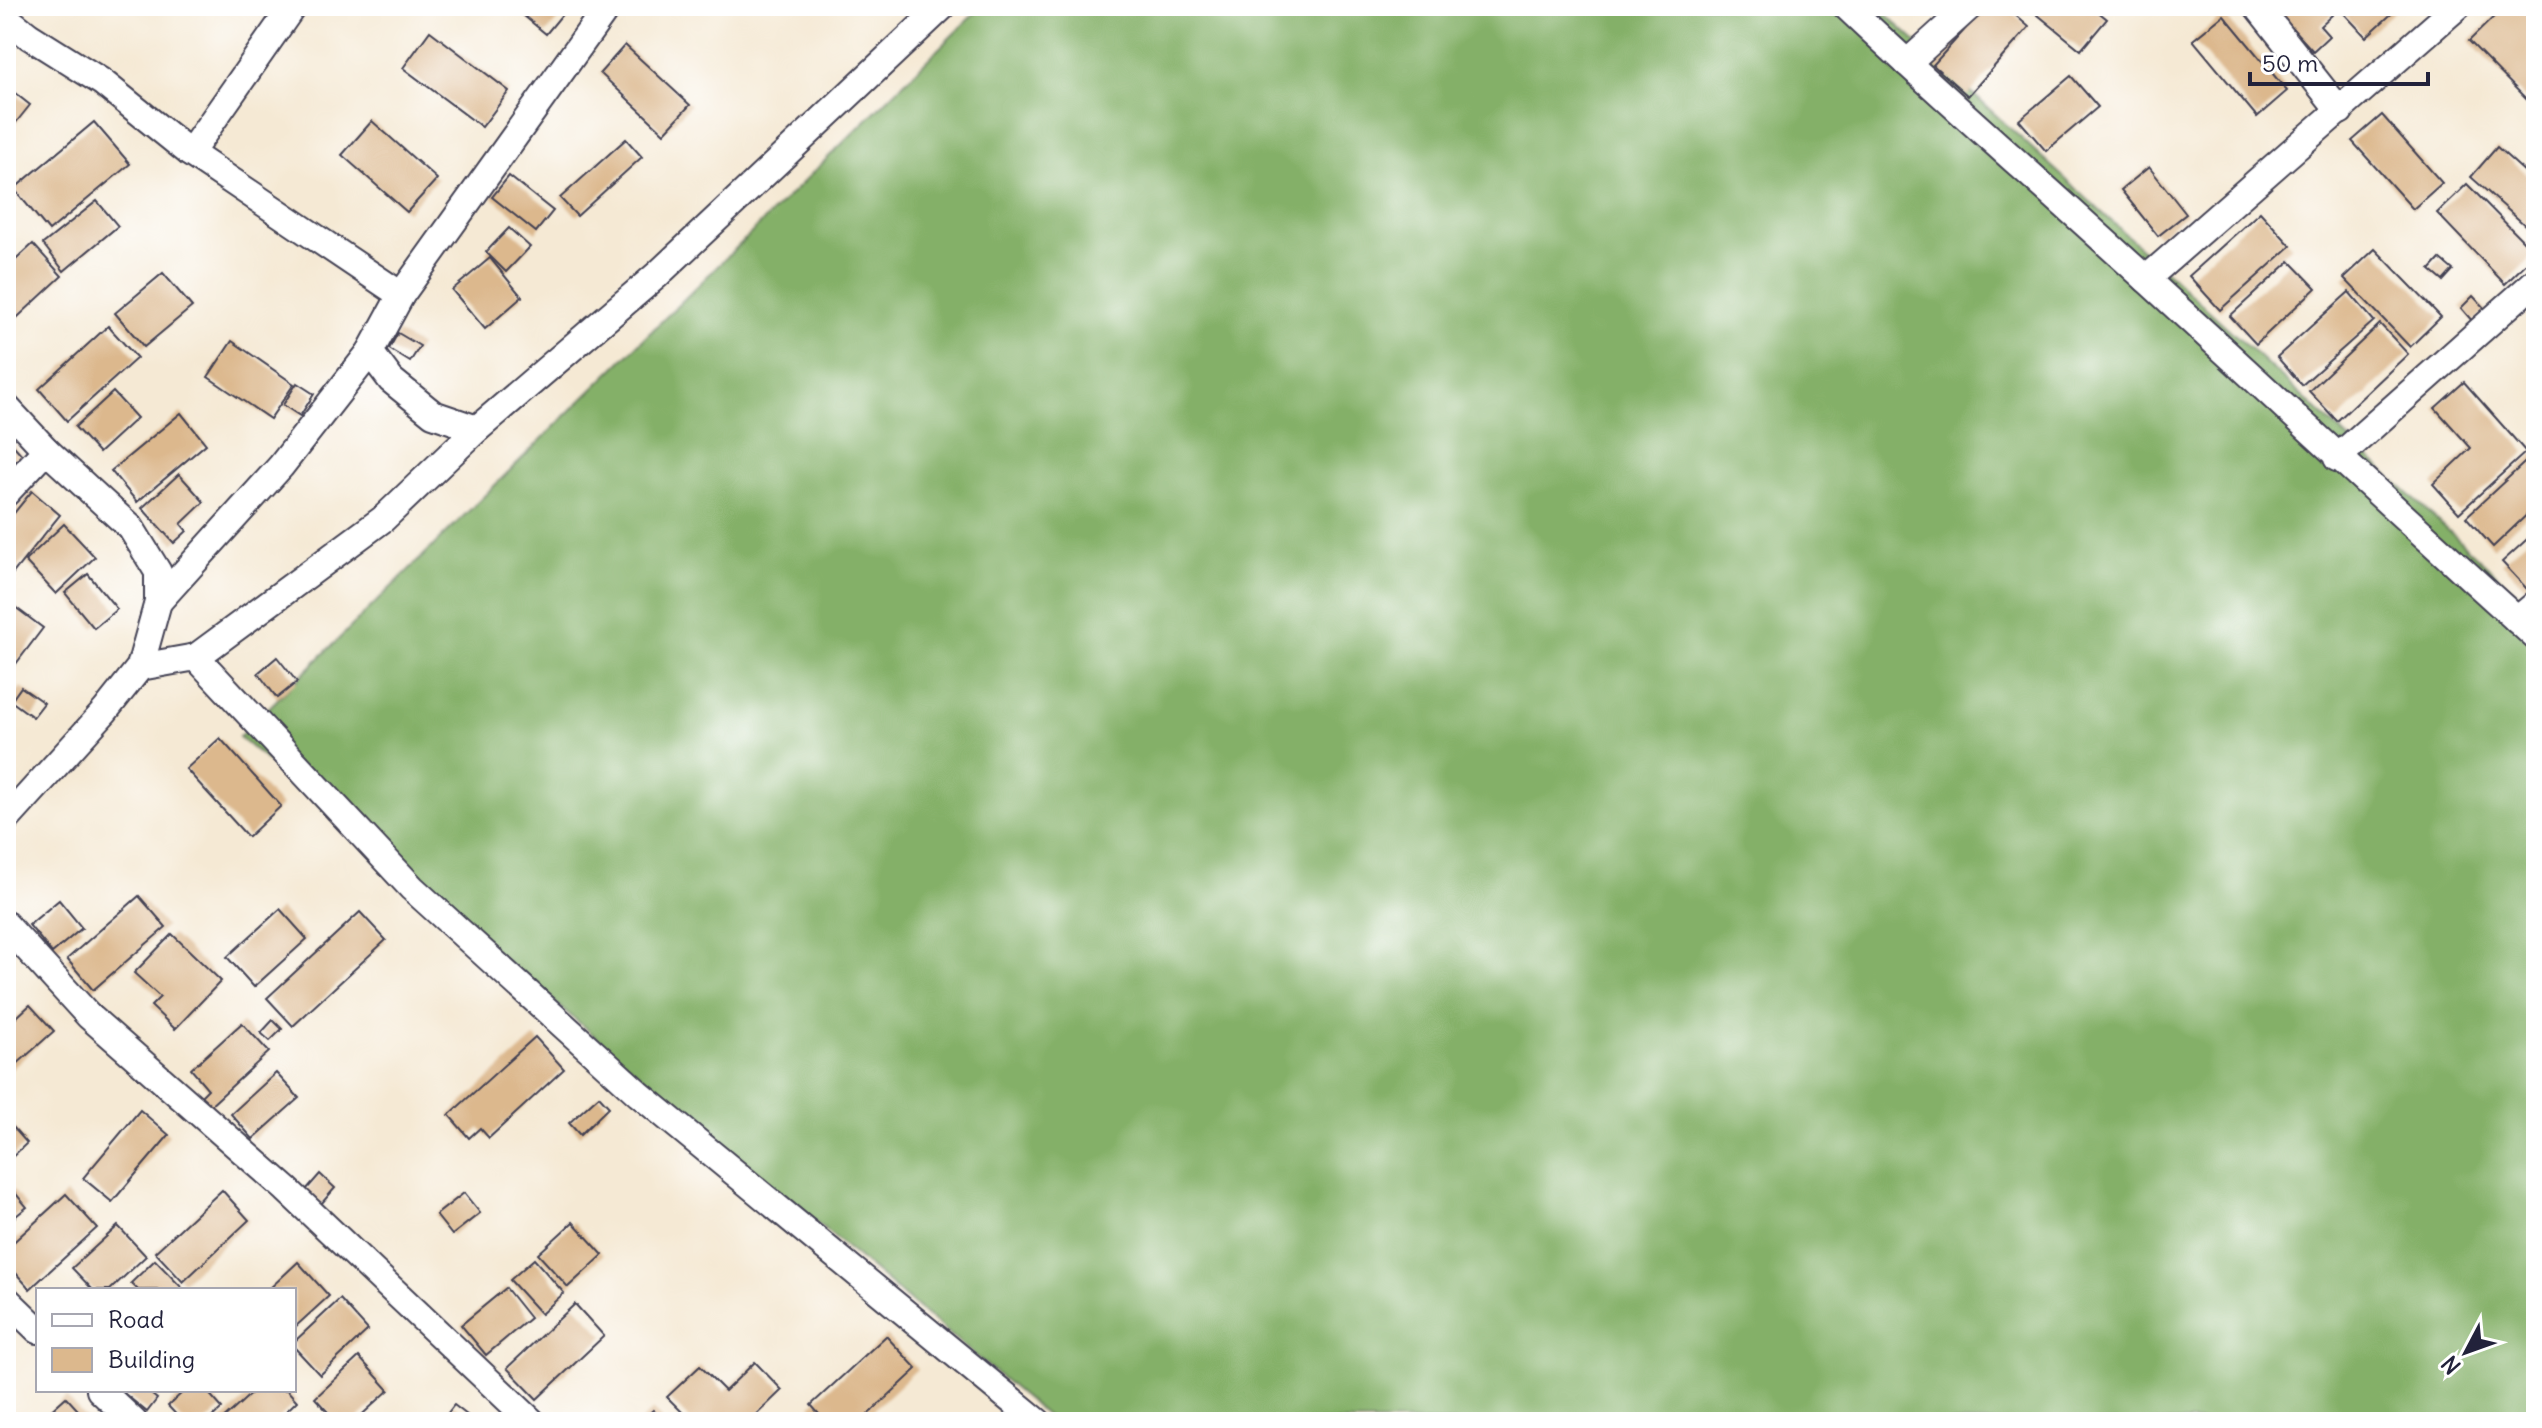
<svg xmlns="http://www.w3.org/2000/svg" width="2542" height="1428" font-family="Delius,sans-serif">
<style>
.forest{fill:#84b067;stroke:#536951;stroke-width:2}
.building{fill:#dcb88d}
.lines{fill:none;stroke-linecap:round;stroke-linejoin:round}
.street-casing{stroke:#424052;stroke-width:30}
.street{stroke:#fff;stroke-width:26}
</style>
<rect width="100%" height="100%" fill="#fff"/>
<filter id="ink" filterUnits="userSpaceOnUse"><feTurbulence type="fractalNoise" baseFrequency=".0125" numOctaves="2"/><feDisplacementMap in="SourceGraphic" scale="16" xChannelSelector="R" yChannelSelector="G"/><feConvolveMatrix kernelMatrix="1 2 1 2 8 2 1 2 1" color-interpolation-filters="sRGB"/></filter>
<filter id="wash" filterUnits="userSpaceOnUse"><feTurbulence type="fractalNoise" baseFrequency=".006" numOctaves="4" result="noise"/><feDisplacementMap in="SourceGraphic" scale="32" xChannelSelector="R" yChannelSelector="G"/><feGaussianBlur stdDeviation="1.8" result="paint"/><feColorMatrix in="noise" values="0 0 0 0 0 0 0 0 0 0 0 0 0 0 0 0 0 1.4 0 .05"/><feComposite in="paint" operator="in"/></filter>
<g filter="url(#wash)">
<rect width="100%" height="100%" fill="#f5e9d4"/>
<path class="forest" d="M 982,6 L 1877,6 L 2536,611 L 2536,1422 L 1054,1422 L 239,737 Z"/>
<g id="blocks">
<g class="building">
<path d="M 512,6 L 569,6 L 546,34 Z"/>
<path d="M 1986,6 L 2005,6 L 2029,27 L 1968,96 L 1933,65 Z"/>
<path d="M 2027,6 L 2091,6 L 2107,19 L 2081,50 Z"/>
<path d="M 2272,6 L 2325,6 L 2333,14 L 2320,26 L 2329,36 L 2313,51 Z"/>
<path d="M 2337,6 L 2396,6 L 2398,8 L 2366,37 Z"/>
<path d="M 2505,6 L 2518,6 L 2536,25 L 2536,109 L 2469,41 Z"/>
<path d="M 2224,15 L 2287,91 L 2257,117 L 2193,40 Z"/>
<path d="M 430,31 L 509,91 L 482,127 L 403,68 Z"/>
<path d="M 625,45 L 690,105 L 664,133 L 600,73 Z"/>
<path d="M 2071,76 L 2098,107 L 2046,151 L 2019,120 Z"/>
<path d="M 6,86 L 30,105 L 6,135 Z"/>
<path d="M 2382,115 L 2442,183 L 2413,209 L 2352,141 Z"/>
<path d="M 372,121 L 437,179 L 407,212 L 342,155 Z"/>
<path d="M 94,122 L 130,164 L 49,231 L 14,189 Z"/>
<path d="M 626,139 L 642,157 L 577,216 L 560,198 Z"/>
<path d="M 2497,147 L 2536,182 L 2536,235 L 2471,177 Z"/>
<path d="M 2149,167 L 2186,214 L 2158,236 L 2121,190 Z"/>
<path d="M 509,176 L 553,211 L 536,232 L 492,197 Z"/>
<path d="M 2467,184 L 2536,254 L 2505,284 L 2437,213 Z"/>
<path d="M 97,201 L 118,226 L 64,271 L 43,244 Z"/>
<path d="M 2260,212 L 2291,246 L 2220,310 L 2189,276 Z"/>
<path d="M 509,228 L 530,247 L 506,272 L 486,252 Z"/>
<path d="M 33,244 L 62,276 L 6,328 L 6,269 Z"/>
<path d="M 2375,249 L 2441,317 L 2410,347 L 2344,278 Z"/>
<path d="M 490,258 L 522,297 L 485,329 L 452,290 Z"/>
<path d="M 2440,259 L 2453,270 L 2443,281 L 2430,270 Z"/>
<path d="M 2290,261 L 2316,288 L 2256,344 L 2230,316 Z"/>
<path d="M 163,273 L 192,307 L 144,347 L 115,313 Z"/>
<path d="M 2349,292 L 2374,321 L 2302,385 L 2277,357 Z"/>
<path d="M 2473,296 L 2486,310 L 2473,322 L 2461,308 Z"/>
<path d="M 2380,324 L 2408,354 L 2337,421 L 2309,391 Z"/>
<path d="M 108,326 L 137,358 L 67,421 L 39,389 Z"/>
<path d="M 398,333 L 420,346 L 410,362 L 389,349 Z"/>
<path d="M 232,341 L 294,384 L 270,419 L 208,377 Z"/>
<path d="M 2464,382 L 2526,452 L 2459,513 L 2433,484 L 2471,448 L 2435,408 Z"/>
<path d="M 297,383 L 314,394 L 300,416 L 283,405 Z"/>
<path d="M 113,392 L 137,418 L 99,453 L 75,427 Z"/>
<path d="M 181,413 L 206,444 L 137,502 L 111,471 Z"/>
<path d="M 6,437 L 23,456 L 16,462 L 6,451 Z"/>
<path d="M 2536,452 L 2536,506 L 2493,547 L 2466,517 Z"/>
<path d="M 179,474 L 204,502 L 181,524 L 187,531 L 174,543 L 142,508 Z"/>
<path d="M 32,491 L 60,515 L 6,582 L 6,523 Z"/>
<path d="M 64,524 L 95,557 L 56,594 L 25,561 Z"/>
<path d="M 2536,531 L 2536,581 L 2527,589 L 2502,562 Z"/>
<path d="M 88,574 L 117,609 L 94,628 L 65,593 Z"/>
<path d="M 7,601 L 43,628 L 6,677 L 6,602 Z"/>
<path d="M 277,657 L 297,682 L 277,698 L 258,673 Z"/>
<path d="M 21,687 L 44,703 L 33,717 L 11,701 Z"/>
<path d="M 220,738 L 281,806 L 248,837 L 186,769 Z"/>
<path d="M 139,896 L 166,927 L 93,990 L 67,959 Z"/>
<path d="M 59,900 L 82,928 L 52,953 L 29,925 Z"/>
<path d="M 280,909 L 307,939 L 254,987 L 227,957 Z"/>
<path d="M 360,912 L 386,940 L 293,1026 L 267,998 Z"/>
<path d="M 172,934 L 221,981 L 175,1029 L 151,1006 L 160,997 L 134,973 Z"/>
<path d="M 30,1005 L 54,1031 L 6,1074 L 6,1027 Z"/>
<path d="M 273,1020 L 282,1029 L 270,1041 L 261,1033 Z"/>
<path d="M 242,1023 L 269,1052 L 209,1107 L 200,1097 L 208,1089 L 191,1069 Z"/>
<path d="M 535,1037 L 564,1069 L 489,1138 L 480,1128 L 469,1138 L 449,1115 Z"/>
<path d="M 276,1073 L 299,1098 L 253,1139 L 231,1114 Z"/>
<path d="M 599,1096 L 609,1107 L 580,1135 L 569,1123 Z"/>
<path d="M 140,1110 L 169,1135 L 112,1202 L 83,1178 Z"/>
<path d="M 12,1126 L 27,1143 L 6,1163 L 6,1131 Z"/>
<path d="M 320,1174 L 335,1188 L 321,1204 L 306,1190 Z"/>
<path d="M 6,1182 L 27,1207 L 6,1224 Z"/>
<path d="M 222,1190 L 249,1220 L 183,1282 L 155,1252 Z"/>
<path d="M 464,1193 L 480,1213 L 452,1235 L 436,1215 Z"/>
<path d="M 66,1194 L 97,1228 L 30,1289 L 6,1262 L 6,1249 Z"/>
<path d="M 573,1222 L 603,1255 L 568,1287 L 538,1254 Z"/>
<path d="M 118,1226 L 146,1256 L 110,1290 L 93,1290 L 72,1268 Z"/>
<path d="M 534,1259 L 564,1293 L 541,1314 L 510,1280 Z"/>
<path d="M 155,1260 L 184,1290 L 138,1290 L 131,1283 Z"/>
<path d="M 298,1262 L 329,1296 L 294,1328 L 294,1290 L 268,1290 Z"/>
<path d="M 506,1288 L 530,1318 L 486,1355 L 461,1325 Z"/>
<path d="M 340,1299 L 368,1330 L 320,1375 L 294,1347 L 294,1342 Z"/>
<path d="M 575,1304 L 604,1336 L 537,1399 L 507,1368 Z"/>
<path d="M 886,1336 L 917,1369 L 860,1422 L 826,1422 L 811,1405 Z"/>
<path d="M 359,1357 L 389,1390 L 354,1422 L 337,1422 L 315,1398 Z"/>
<path d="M 755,1362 L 782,1390 L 749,1422 L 692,1422 L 667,1397 L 700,1366 L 725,1391 Z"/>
<path d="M 120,1390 L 146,1390 L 157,1399 L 147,1412 Z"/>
<path d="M 185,1390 L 206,1390 L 222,1408 L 207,1422 L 183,1422 L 168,1406 Z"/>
<path d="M 255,1390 L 287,1390 L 297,1401 L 275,1422 L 220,1422 Z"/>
<path d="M 66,1397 L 89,1422 L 38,1422 Z"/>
<path d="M 454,1405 L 476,1422 L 441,1422 Z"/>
<path d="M 653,1410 L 664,1422 L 640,1422 Z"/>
</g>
</g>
</g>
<g filter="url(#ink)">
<use href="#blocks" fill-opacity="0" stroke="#424052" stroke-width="2"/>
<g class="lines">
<g class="street-casing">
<g id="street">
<path d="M 1846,6 C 1945,100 2047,188 2147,280 C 2277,399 2405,519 2536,637"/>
<path d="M 2257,6 L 2340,111"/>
<path d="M 6,18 L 29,36 L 102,82 L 190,153 L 401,295"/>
<path d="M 1907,63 L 1970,6"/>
<path d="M 190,153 L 293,6"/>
<path d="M 2146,279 L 2458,6"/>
<path d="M 370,352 L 391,380 L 433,414 L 477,429"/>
<path d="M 6,407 L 46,450 L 131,528 L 158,572 L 158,602 L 140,667 L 196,657 L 383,519 L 477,429 L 657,275 L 943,6"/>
<path d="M 2337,458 L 2536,281"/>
<path d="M 6,493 L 46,450"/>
<path d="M 158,602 L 281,466 L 370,352 L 401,295 L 608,6"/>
<path d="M 2517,620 L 2536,604"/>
<path d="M 196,657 L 412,888 L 639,1094 L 1038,1422"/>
<path d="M 6,820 L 105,711 L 140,667"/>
<path d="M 6,925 L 89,1016 L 286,1189 L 532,1422"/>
<path d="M 6,1299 L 38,1330"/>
<path d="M 100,1390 L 134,1422"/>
</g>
</g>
<use href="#street" class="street"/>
</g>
</g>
<rect width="2542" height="1428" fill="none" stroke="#fff" stroke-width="32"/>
<rect x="36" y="1288" width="260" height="104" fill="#ffffff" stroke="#a7a7b1" stroke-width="2"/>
<rect x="52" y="1314" width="40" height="12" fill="#ffffff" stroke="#a7a7b1" stroke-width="2"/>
<text x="108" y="1328" font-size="24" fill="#22223b">Road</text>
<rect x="52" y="1348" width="40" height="24" fill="#dcb88d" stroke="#a7a7b1" stroke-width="2"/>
<text x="108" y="1368" font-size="24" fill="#22223b">Building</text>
<g transform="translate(2466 1352) rotate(229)" stroke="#ffffff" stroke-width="6" paint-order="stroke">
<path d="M0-6L14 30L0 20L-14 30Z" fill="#22223b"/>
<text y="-12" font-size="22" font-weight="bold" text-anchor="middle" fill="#22223b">N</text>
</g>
<path d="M2250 72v12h178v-12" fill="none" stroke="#22223b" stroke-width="4"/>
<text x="2262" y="72" font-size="24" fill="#22223b" stroke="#ffffff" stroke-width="6" paint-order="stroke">50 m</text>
</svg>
